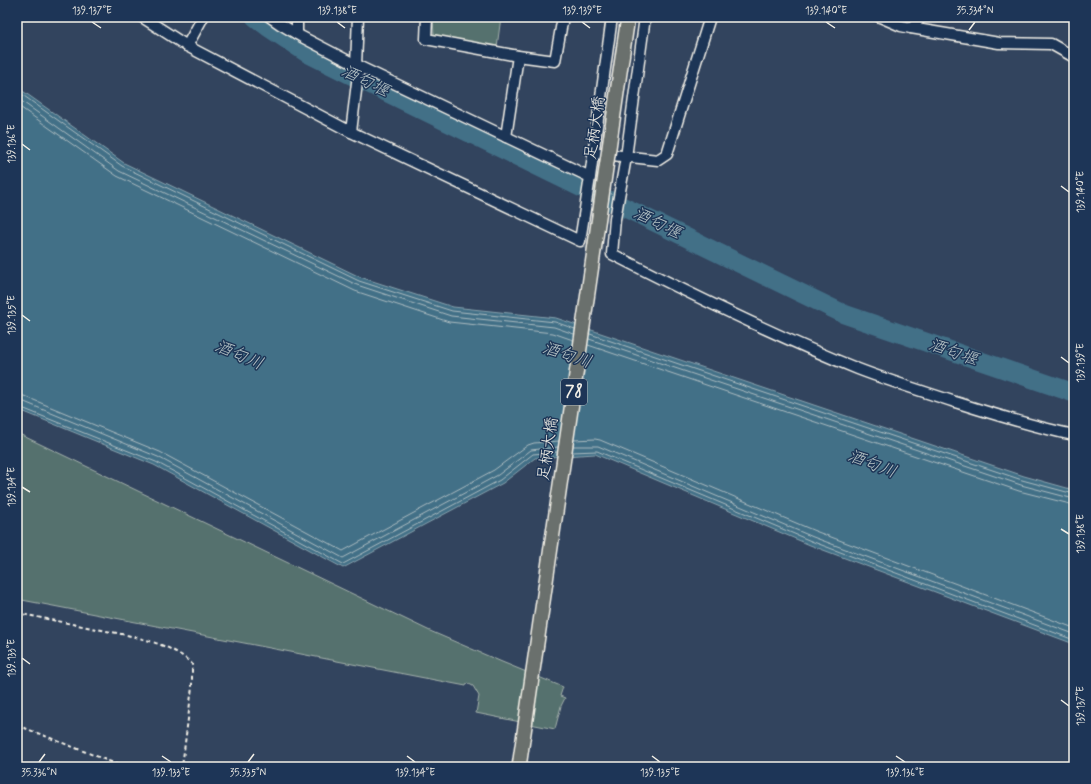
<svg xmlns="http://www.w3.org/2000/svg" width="1091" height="784" font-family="Mynerve,'Klee One',sans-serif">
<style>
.park{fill:#55716e;stroke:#a4b1ab}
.water{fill:#426f87;stroke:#89a3ae}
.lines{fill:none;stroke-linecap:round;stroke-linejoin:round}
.shore{stroke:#adbdc1;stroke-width:1}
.river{stroke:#426f87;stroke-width:19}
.minor-tunnel{stroke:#4f5e73;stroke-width:10;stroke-dasharray:10 5;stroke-linecap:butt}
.minor-casing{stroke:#f4f1e8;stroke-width:13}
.path{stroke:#f4f1e8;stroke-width:2;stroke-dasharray:4 3;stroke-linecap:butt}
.minor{stroke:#1d3557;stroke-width:10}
.major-bridge-casing{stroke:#f4f1e8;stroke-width:16;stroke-linecap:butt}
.major-bridge{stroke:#6a706d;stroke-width:13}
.ticks{fill:none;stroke:#f4f1e8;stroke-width:1.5}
.labels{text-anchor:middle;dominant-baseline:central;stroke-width:3;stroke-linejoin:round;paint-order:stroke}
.shield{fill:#1d3557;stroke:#b4b9bc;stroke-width:1}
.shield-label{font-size:15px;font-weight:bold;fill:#f4f1e8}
.street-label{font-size:16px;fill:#f4f1e8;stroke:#1d3557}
.water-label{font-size:17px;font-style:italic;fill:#b6c4c6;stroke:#1d3557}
.neatline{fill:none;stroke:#f4f1e8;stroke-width:1.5}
.ticks-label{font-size:10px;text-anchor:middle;fill:#f4f1e8}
</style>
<rect width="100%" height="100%" fill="#32445e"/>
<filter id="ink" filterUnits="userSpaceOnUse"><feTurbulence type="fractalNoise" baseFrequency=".025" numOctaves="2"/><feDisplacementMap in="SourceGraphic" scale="8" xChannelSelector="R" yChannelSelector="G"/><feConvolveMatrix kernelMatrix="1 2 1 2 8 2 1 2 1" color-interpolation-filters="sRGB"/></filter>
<g filter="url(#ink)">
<g class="park">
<path d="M 433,17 L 501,17 L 497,47 L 434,36 Z"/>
<path d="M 17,433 L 430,631 L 502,662 L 563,687 L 560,696 L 565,698 L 561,706 L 555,729 L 476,713 L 479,696 L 473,686 L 467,683 L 466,686 L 17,599 Z"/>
</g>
<path class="water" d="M 17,87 L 124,163 L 360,277 L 453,307 L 556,318 L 1024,476 L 1074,490 L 1074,644 L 810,545 L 595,454 L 535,458 L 503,483 L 343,568 L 154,465 L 17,409 Z"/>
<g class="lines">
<g class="shore">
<path d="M 17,91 L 122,166 L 359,281 L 452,311 L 555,322 L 575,329"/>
<path d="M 17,98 L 119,171 L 357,285 L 451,316 L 554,327 L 574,334"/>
<path d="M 17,105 L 117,176 L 355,291 L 449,322 L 553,333 L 573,340"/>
<path d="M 590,334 L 1022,480 L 1074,494"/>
<path d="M 589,339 L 1021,485 L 1074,499"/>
<path d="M 588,345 L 1019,491 L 1074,505"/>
<path d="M 17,395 L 24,396 L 160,452 L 343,551 L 494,470 L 528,445 L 534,443 L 559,441"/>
<path d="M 17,401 L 22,401 L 158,457 L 343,558 L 498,475 L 531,450 L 558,447"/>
<path d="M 17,406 L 156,462 L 343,564 L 500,480 L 533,454 L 557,452"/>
<path d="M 574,440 L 595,439 L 600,440 L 815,531 L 1074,628"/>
<path d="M 573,446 L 598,446 L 813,537 L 1074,634"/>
<path d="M 572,452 L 597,451 L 811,541 L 1074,640"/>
</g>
<path class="river" d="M 255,17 L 268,27 L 307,53 L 347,73 L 582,188 L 634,212 L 844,314 L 1074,393"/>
<g class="minor-tunnel">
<path d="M 585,209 L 615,219"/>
<path d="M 580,241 L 612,254"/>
</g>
<g class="minor-casing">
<g id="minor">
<path d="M 142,17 L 187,46 L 351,132 L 580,241 L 590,177"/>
<path d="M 270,17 L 280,24 L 302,37 L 356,65 L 590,177 L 612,17"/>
<path d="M 297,17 L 297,34"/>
<path d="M 427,17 L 426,39 L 518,56 L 555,61 L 563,17"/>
<path d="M 645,17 L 626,157 L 615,219 L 612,254 C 692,295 773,335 858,369 C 889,381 922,391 955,402 C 994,414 1033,427 1074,435"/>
<path d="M 880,17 L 901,26 L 911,28 L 921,17"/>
<path d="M 911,28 L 999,43 L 1051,44 L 1074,57"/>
<path d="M 187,46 L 203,17"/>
<path d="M 356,65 L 358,17"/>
<path d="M 351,132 L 359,66"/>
<path d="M 506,137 L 518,56"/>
<path d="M 594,153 L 658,160 L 667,154 L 710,17"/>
</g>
</g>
<g class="path">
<path d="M 17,613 C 42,618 67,623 92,628 C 124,635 168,640 192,664 L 192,687 L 182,767"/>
<path d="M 17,725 L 124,767"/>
</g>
<use href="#minor" class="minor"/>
<g class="major-bridge-casing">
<path id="major-bridge" d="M 519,767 L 628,17"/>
</g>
<use href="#major-bridge" class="major-bridge"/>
</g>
</g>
<path class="ticks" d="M 92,22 L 101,28M 337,22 L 345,28M 582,22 L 590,28M 826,22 L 835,28M 969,30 L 975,22M 22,144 L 30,150M 1061,186 L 1069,192M 22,315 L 30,321M 1061,357 L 1069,363M 22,487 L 30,492M 1061,529 L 1069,534M 22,658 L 30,664M 1061,700 L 1069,706M 162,756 L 171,762M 407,756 L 415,762M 652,756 L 660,762M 896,756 L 905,762M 39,762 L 45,754M 248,762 L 254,754"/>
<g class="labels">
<rect class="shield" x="561" y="379" width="26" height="26" rx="3"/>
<g class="shield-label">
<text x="574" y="392">78</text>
</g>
<g class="street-label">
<text transform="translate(595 128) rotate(-82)">足柄大橋</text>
<text transform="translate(548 449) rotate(-82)">足柄大橋</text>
</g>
<g class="water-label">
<text transform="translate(365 81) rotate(26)">酒匂堰</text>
<text transform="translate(657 223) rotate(26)">酒匂堰</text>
<text transform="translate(953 352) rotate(19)">酒匂堰</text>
<text transform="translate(239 355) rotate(23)">酒匂川</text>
<text transform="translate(567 355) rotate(18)">酒匂川</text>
<text transform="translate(872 464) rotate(21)">酒匂川</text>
</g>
</g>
<rect width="1091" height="784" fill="none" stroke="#1d3557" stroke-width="44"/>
<rect x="22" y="22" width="1047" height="740" class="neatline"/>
<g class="ticks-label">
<text x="92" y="14">139.137°E</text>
<text x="337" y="14">139.138°E</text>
<text x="582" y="14">139.139°E</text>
<text x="826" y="14">139.140°E</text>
<text x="975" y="14">35.334°N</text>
<text transform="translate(11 144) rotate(-90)" y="4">139.136°E</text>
<text transform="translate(1080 192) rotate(-90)" y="4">139.140°E</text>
<text transform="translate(11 315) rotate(-90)" y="4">139.135°E</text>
<text transform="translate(1080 363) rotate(-90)" y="4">139.139°E</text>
<text transform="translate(11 487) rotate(-90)" y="4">139.134°E</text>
<text transform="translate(1080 534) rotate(-90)" y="4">139.138°E</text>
<text transform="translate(11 658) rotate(-90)" y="4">139.133°E</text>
<text transform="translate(1080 706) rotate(-90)" y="4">139.137°E</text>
<text x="39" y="776">35.336°N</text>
<text x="171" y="776">139.133°E</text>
<text x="248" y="776">35.335°N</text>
<text x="415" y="776">139.134°E</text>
<text x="660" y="776">139.135°E</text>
<text x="905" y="776">139.136°E</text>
</g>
</svg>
